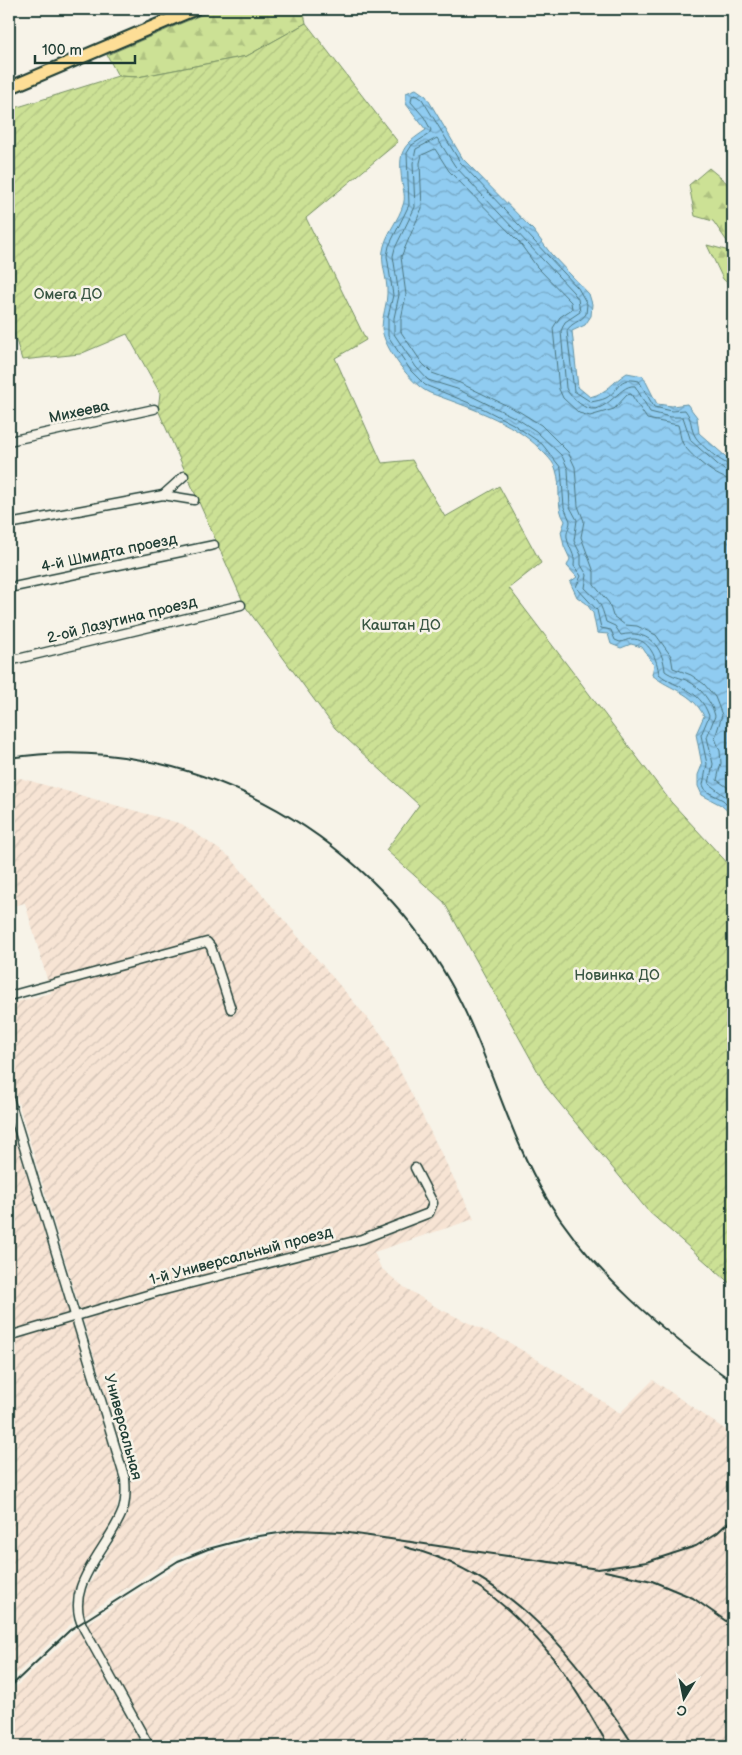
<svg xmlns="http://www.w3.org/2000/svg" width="742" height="1755" font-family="'Balsamiq Sans',sans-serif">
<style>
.industrial{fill:url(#industrial-furrows)}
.forest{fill:url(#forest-firs);stroke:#768f64}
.garden{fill:url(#garden-furrows);stroke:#768f64}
.water{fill:url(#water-waves);stroke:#6393a5}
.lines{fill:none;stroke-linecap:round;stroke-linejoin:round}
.shore{stroke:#4c7680;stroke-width:1}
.minor-casing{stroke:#1f3d34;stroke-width:11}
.highway-casing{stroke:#1f3d34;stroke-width:15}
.minor{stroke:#f7f3e8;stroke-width:8}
.highway{stroke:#fdde96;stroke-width:11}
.rail{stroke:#1f3d34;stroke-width:2}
.labels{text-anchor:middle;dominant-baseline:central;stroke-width:5;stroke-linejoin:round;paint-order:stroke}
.park-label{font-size:15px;fill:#395643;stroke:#f7f3e8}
.street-label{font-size:15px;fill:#1f3d34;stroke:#f7f3e8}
</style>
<defs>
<pattern id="industrial-furrows" width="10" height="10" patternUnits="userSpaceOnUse" patternTransform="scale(1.25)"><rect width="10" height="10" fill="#f7e4d4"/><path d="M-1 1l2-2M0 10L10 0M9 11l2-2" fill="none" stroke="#d3c4b7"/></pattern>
<pattern id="forest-firs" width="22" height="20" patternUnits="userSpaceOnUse" patternTransform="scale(1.25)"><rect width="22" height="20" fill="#cce195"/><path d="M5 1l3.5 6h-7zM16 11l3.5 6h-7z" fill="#afc281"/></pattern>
<pattern id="garden-furrows" width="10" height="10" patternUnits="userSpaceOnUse" patternTransform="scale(1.25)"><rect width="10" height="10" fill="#cce195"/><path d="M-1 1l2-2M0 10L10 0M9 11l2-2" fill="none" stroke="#afc281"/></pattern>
<pattern id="water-waves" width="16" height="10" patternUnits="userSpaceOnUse" patternTransform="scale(1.25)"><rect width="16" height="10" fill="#90ccf1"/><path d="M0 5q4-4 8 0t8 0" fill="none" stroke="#75a7c4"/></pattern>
</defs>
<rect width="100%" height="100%" fill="#f7f3e8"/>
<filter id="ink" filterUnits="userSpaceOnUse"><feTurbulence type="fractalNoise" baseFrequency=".02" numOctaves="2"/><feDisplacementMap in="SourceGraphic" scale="10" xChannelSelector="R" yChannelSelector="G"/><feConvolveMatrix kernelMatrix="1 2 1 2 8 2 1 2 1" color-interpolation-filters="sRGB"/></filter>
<g filter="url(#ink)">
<g class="industrial">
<path d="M 20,778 L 182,824 L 230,857 L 382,1035 L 474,1219 L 374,1252 L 381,1268 L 404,1287 L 438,1308 L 510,1343 L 561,1374 L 620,1413 L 653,1380 L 733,1435 L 733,1746 L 155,1746 L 86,1624 L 179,1566 L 209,1553 L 296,1530 L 252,1533 L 176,1556 L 82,1617 L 82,1603 L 88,1587 L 127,1516 L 131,1493 L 131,1479 L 9,1072 L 9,1004 L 51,993 L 25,903 L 9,907 L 9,781 Z"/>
<path d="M 9,1119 L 118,1471 L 120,1492 L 116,1513 L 74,1592 L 71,1602 L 73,1622 L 9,1681 Z"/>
<path d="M 78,1629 L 143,1746 L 9,1746 L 9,1693 Z"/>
</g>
<g class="forest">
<path d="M 215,9 L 303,9 L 306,23 L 247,56 L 138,77 L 118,76 L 107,55 Z"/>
<path d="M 709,168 L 727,183 L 730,199 L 733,202 L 733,250 L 713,221 L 695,216 L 689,185 Z"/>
<path d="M 707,245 L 733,252 L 733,288 L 723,279 Z"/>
</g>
<path class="garden" d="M 306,23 L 398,142 L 306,218 L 366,340 L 335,358 L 382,463 L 412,460 L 445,517 L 499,486 L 541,563 L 509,588 L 671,802 L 733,869 L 733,1286 L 648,1211 L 547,1088 L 444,902 L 386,850 L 419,805 L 335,728 L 245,606 L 158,410 L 160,393 L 127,334 L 80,354 L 22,360 L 9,317 L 9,113 L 18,107 L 118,76 L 138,77 L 247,56 Z"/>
<path class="water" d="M 416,89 L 426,96 L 463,159 L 533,230 L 551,254 L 589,294 L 592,304 L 591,316 L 585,325 L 572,331 L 578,387 L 590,397 C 609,392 611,383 627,373 L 643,376 L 657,404 L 672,406 L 687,404 L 697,417 L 699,433 L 733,463 L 733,816 L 721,805 L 702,795 L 698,786 L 698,775 L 702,765 L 696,734 L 704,716 C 691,691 672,691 652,675 L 654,665 L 642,647 L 631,644 L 621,648 L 611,644 L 608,634 L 597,633 L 593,613 L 586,603 L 577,597 L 570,582 L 577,577 L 567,566 L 570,559 L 564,546 L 561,532 L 565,521 C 555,506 562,488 556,470 C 554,462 546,455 540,449 C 513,421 465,406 430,393 C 412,386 383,347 382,328 C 382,316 387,305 387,294 C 388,277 379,263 384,246 C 388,231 399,219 403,205 C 406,197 403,190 402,182 C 398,151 402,146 426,130 L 406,104 L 406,93 Z"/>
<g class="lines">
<g class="shore">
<path d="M 733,466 C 724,465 700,445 695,436 C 690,428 693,420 685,410 L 672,411 L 654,407 L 639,381 C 616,376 621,390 606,398 C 602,400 596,401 591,402 L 574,391 L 567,331 C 570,323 581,322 586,314 L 587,304 L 578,288 L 460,162 L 422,99 L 416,95 L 412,96 L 411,102 L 424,117 L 431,130 L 429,134 L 412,145 L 407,153 L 409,205 L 389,246 L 387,256 L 393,295 L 388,317 L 388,336 L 411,371 L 425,385 L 484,409 L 513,424 L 542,444 L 561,468 L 564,507 L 570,521 C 570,527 566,532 567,537 C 568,548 576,554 574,566 L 581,576 L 576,587 L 597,610 L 601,628 L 611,630 L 615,640 L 620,642 C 623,642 628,639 631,639 C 650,638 657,660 659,674 C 678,690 699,687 709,716 L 701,735 L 707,764 L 703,785 L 706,791 L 723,800 L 733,810"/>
<path d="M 733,472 L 724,470 L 691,441 L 683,417 L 670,417 L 650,412 L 635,386 C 618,383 603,424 579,403 C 574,399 569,395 566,388 L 561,331 L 565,322 L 580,312 L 578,299 L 573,292 L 455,166 L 437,138 L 416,149 L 413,163 L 415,207 L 395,248 L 393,256 L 399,295 L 394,318 L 394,334 L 416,367 L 428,380 L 457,389 L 516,418 L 536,431 L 562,456 L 568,469 L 570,507 L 577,520 L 574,541 L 581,555 L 581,565 L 587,575 L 585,588 C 599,601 601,603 606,622 L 615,626 L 621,635 C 647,629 663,646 665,671 C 673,677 680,677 688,681 C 700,687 712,702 715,716 L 707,737 L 713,764 L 709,784 L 733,802"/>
<path d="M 733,480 C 717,479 692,457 683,444 C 680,438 680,431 678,425 L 647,419 L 631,394 L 627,395 L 614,409 L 590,416 L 579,413 L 563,398 L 559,389 L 553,328 L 560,317 L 572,309 L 571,302 L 537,267 L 519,242 L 449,171 L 435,149 L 422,155 L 420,163 L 422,208 L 401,257 L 406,295 L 401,319 L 401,332 L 422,363 L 432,373 L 460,383 L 520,412 L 541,425 L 568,452 L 575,467 L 578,506 L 584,521 L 581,537 L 594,572 L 594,585 L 609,603 L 613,616 L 625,625 L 637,626 L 656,635 L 671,656 L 673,668 L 691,675 L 704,684 L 715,697 L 722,715 L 715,738 L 720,751 L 721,763 L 717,780 L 733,791"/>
</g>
<g class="minor-casing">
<g id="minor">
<path d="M 9,441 L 154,409"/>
<path d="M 163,495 L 184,476"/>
<path d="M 9,524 L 163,495 L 194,500"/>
<path d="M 9,588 L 214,545"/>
<path d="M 9,661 L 241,605"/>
<path d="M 9,996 L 207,942 L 211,947 L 231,1009"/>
<path d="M 9,1098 L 125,1479 C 126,1490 126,1500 123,1510 C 109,1549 61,1586 84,1629 L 149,1746"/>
<path d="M 9,1336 L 157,1292 L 362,1239 L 429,1213 L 433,1203 L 415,1168"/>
</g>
</g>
<g class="highway-casing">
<path id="highway" d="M 9,88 L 195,9"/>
</g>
<use href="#minor" class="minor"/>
<use href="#highway" class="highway"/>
<g class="rail">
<path d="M 9,758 C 185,730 364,829 450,982 C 489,1051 506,1131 547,1199 C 591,1272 664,1332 733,1382"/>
<path d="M 405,1547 C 511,1573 579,1659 634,1746"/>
<path d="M 605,1571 L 652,1581 L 693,1598 L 733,1626"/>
<path d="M 474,1584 C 508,1604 555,1655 575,1690 C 587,1708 597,1728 609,1746"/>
<path d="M 9,1688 L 70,1630 L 178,1561 L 208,1549 L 253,1537 L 298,1530 L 342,1532 L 598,1569 L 647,1562 L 696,1546 L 717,1533 L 733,1518"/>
</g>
</g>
</g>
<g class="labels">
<g class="park-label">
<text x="68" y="294">Омега ДО</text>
<text x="401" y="625">Каштан ДО</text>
<text x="617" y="975">Новинка ДО</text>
</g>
<g class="street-label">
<text transform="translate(79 412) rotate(-12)">Михеева</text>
<text transform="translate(109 553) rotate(-12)">4-й Шмидта проезд</text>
<text transform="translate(122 620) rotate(-14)">2-ой Лазутина проезд</text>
<text transform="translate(241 1256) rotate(-15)">1-й Универсальный проезд</text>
<text transform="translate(123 1427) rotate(75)">Универсальная</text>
</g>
</g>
<rect width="742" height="1755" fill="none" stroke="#f7f3e8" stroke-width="30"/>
<rect x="15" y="15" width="712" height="1725" fill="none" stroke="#1f3d34" stroke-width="2" filter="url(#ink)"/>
<g transform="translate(684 1698) rotate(190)" stroke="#f7f3e8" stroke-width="4" paint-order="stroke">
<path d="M0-4L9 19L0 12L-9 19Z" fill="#1f3d34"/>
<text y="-8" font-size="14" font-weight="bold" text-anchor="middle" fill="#1f3d34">С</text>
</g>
<path d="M35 55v8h100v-8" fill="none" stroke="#1f3d34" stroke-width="2.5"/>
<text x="42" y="55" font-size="15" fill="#1f3d34" stroke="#f7f3e8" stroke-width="4" paint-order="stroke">100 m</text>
</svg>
